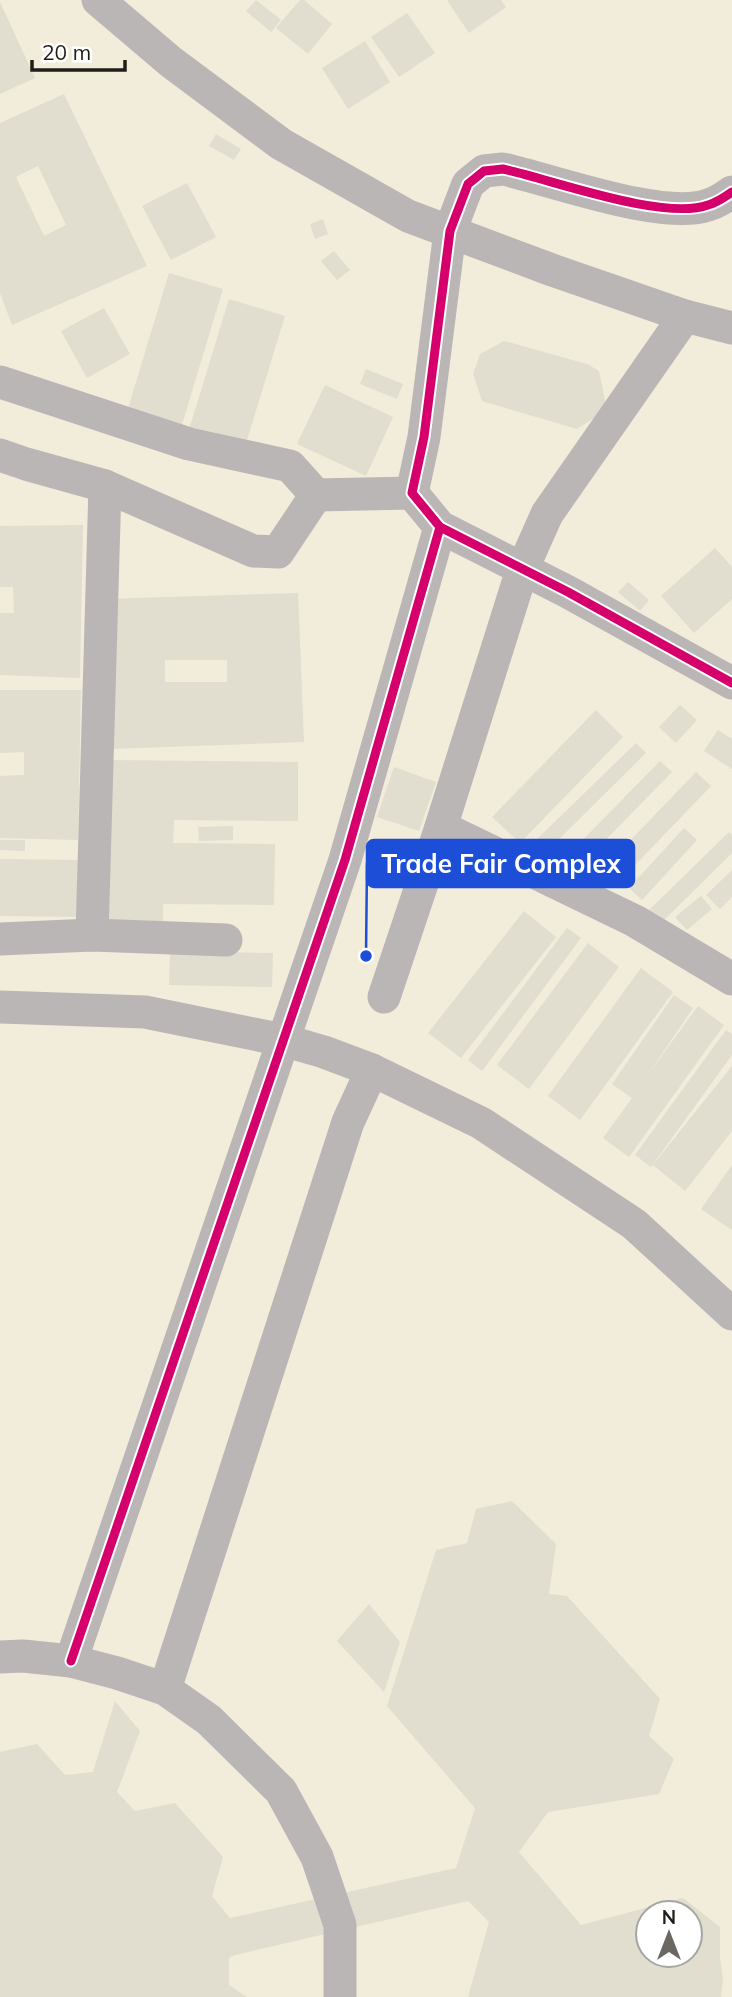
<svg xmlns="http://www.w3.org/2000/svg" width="732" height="1997" font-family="Mulish,sans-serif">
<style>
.built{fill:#f2ecdb;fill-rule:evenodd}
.building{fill:#e1ddcf;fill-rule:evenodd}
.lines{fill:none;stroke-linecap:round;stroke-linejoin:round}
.minor{stroke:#b9b6b5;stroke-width:33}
.cycleway-casing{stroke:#fff;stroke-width:13}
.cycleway{stroke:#d6006c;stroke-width:9}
.leader{fill:none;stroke:#1d4ed8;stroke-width:2.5}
.callout-dot{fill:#1d4ed8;stroke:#fff;stroke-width:2.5}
.callout{fill:#1d4ed8;stroke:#1d4ed8;stroke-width:2.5}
.callout-label{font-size:26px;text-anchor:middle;font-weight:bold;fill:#fff}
</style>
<rect width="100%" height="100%" fill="#f7f4eb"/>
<path class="built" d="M 0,0 L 732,0 L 732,1997 L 0,1997 ZM 648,1913 L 690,1913 L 690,1955 L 648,1955 Z"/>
<g class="building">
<path d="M 256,0 L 281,20 L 271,32 L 246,11 Z"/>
<path d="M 300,0 L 304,0 L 332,24 L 308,54 L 276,28 Z"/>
<path d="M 447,0 L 501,0 L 506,7 L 469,33 Z"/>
<path d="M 0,2 L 35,78 L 0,94 Z"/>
<path d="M 407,13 L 435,53 L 399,77 L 371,37 Z"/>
<path d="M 365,41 L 390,82 L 348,109 L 322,68 Z"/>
<path d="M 64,94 L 147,266 L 12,325 L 0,293 L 0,123 ZM 38,166 L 66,225 L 44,236 L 16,177 Z"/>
<path d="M 216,134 L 241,149 L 234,160 L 209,146 Z"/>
<path d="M 187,183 L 216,237 L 171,260 L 142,206 Z"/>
<path d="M 323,219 L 328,234 L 315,239 L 310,224 Z"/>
<path d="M 334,251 L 350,270 L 337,280 L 321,261 Z"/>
<path d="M 169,273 L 223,289 L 180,431 L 126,415 Z"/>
<path d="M 229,299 L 285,316 L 244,450 L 188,433 Z"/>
<path d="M 104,308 L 130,354 L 87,378 L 61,331 Z"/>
<path d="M 504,341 L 587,364 L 599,371 L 607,410 L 577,429 L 482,401 L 473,374 L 480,354 Z"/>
<path d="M 366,369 L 403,384 L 397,399 L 360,384 Z"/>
<path d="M 325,385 L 393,417 L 366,476 L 297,444 Z"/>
<path d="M 83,525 L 80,678 L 0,675 L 0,613 L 14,613 L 13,587 L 0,587 L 0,526 Z"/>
<path d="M 715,548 L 732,567 L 732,599 L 694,633 L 661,596 Z"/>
<path d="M 628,582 L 649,600 L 640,611 L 618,592 Z"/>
<path d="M 298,593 L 304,742 L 110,749 L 105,599 ZM 165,660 L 227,660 L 227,682 L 165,682 Z"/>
<path d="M 0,690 L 81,690 L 78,840 L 0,838 L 0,776 L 24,775 L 24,752 L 0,753 Z"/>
<path d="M 680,705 L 697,720 L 676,743 L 659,727 Z"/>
<path d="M 596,710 L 623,737 L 520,843 L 492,817 Z"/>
<path d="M 718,730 L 732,739 L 732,769 L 704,751 Z"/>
<path d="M 636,743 L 646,753 L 545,853 L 534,842 Z"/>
<path d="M 105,760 L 298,762 L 298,821 L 174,820 L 173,843 L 275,844 L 274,905 L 163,904 L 163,930 L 102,929 Z"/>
<path d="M 660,761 L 672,772 L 580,866 L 568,855 Z"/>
<path d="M 394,767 L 436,782 L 419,831 L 377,817 Z"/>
<path d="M 696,772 L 711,786 L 614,887 L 599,873 Z"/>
<path d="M 233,826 L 233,840 L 199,841 L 198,827 Z"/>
<path d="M 684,828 L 697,840 L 642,900 L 629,888 Z"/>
<path d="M 729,832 L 732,835 L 732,853 L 655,929 L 643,916 Z"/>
<path d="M 0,840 L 25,840 L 25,851 L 0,850 Z"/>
<path d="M 0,859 L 82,860 L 81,917 L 0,916 Z"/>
<path d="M 732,870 L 732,897 L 720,909 L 706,895 Z"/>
<path d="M 701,896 L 712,909 L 687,930 L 675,917 Z"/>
<path d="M 524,911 L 556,937 L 461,1058 L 428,1033 Z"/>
<path d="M 567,928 L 581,938 L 482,1071 L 468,1060 Z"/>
<path d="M 588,943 L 619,967 L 529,1089 L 497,1065 Z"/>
<path d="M 170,951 L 273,953 L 272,987 L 169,985 Z"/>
<path d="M 641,968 L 673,992 L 580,1120 L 548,1096 Z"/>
<path d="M 674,995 L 693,1008 L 647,1076 L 698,1006 L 724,1025 L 629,1157 L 603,1138 L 632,1098 L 612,1084 Z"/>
<path d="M 726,1030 L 732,1034 L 732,1055 L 651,1167 L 635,1155 Z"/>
<path d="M 732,1066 L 732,1131 L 685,1191 L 653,1165 Z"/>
<path d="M 732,1165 L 732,1230 L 701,1209 Z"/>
<path d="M 512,1501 L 556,1544 L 549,1594 L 567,1596 L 660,1699 L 649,1736 L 674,1759 L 659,1794 L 548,1812 L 519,1852 L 581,1925 L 683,1898 L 720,1927 L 720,1958 L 723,1979 L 721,1997 L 468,1997 L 489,1922 L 468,1901 L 235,1955 L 229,1958 L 229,1985 L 247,1997 L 0,1997 L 0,1752 L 37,1744 L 65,1775 L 93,1772 L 115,1701 L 140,1731 L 117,1792 L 135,1811 L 175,1803 L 223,1857 L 212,1896 L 230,1918 L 456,1868 L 475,1808 L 387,1706 L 436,1550 L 467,1543 L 476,1509 ZM 648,1913 L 690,1913 L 690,1955 L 648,1955 Z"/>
<path d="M 369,1604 L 400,1642 L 384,1692 L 337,1641 Z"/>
</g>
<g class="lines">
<g class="minor">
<path d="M 98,0 L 171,62 L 281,144 L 408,216 L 552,270 L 685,316 L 732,328"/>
<path d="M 732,192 C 725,197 716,203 708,205 C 663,221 553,180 503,169 L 484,171 L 468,184 L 450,231 L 424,437 L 412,493 L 440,527 L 568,592 L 732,683"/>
<path d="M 0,382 L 189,444 L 290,466 L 316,495 L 278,552 L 253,551 L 105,486 L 26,464 L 0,455"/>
<path d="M 316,495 L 412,493"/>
<path d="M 441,827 L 635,921 L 732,979"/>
<path d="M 92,935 L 105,486"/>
<path d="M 0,939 L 92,935 L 226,940"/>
<path d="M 384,997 L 441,827 L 522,570 L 547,514 L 685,316"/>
<path d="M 0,1007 L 145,1012 L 283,1040 L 324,1052 L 372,1070 L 481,1123 L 634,1224 L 732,1314"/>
<path d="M 0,1657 L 23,1656 L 71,1661 L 117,1673 L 165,1689 L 209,1720 L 281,1791 L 317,1857 L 340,1925 L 340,1997"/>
<path d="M 71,1661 L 345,860 L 440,527"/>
<path d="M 165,1689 L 348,1122 L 372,1070"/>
</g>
<g class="cycleway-casing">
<g id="cycleway">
<path d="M 732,192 C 725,197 716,203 708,205 C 663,221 553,180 503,169 L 484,171 L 468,184 L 450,231 L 424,437 L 412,493 L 440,527 L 568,592 L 732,683"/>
<path d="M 71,1661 L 345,860 L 440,527"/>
</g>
</g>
<use href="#cycleway" class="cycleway"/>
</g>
<path class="leader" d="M366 956L367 863"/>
<circle class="callout-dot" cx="366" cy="956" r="7"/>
<rect class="callout" x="367" y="840" width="267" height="47" rx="7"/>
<g class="callout-label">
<text x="501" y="873">Trade Fair Complex</text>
</g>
<g transform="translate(669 1934)"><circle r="33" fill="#ffffff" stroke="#a5a5a2" stroke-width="2"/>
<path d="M0-5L12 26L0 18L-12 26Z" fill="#6b6861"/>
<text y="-10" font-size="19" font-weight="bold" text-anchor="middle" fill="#1f1d17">N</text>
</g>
<path d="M32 60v10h93v-10" fill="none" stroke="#1f1d17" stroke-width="3.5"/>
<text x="42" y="60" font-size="21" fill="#1f1d17" stroke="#ffffff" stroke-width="5" paint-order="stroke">20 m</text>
</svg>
